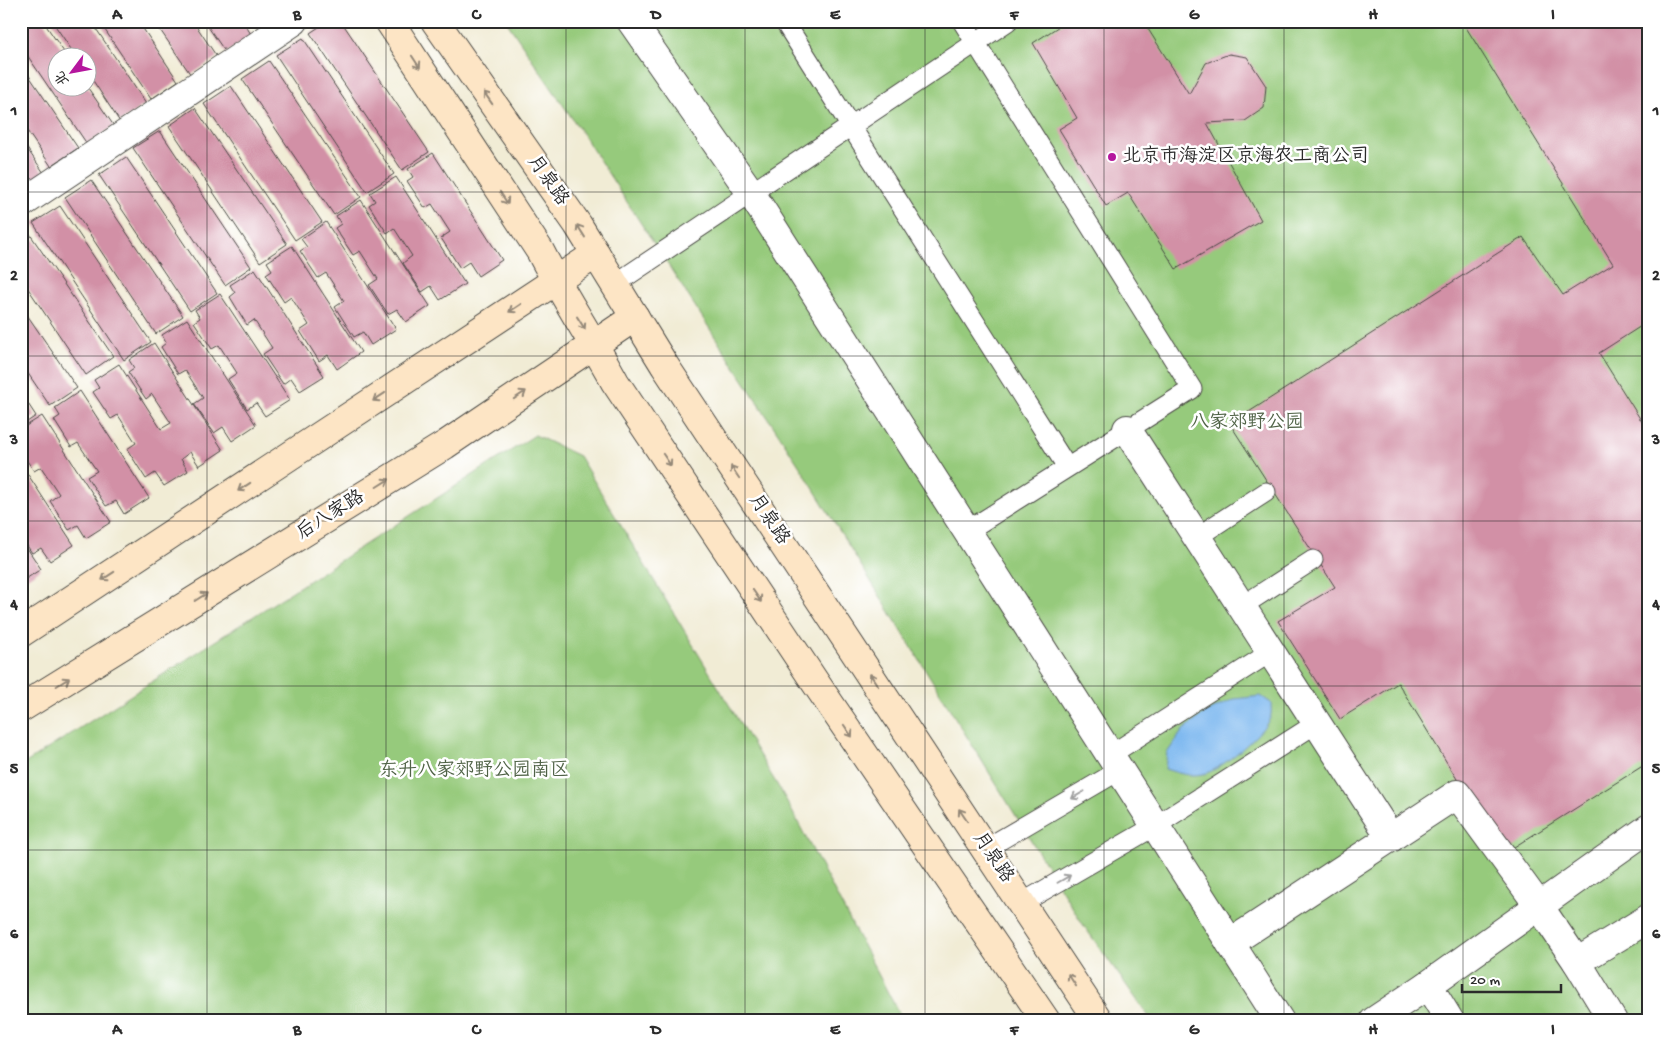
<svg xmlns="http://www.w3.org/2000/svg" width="1670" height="1042" font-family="'Gochi Hand','LXGW WenKai TC',sans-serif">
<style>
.green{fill:#96ca7b;stroke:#607a53}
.water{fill:#7fb9f0;stroke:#55728e}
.building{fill:#d290a6}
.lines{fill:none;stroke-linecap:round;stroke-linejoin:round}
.lane-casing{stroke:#494844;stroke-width:21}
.street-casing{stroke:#494844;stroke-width:30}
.secondary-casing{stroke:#494844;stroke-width:30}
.lane{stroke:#fff;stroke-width:19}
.street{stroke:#fff;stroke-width:28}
.secondary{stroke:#fde5c5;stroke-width:28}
.oneway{stroke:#948878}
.oneway2{stroke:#a0a0a0}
.grid{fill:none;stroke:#2b2b2b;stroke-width:1;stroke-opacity:0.55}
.poi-dot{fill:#b5179e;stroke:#fff;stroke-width:2}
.labels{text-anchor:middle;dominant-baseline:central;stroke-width:5;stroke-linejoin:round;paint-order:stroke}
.poi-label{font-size:19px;fill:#2b2b2b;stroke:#fff;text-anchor:start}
.street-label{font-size:19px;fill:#2b2b2b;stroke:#fff}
.park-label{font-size:19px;fill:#506347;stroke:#fff}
.neatline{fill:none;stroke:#2b2b2b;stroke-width:2}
.grid-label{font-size:16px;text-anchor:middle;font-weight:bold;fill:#2b2b2b}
</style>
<rect width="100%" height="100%" fill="#fff"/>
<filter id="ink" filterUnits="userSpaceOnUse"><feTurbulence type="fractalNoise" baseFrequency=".02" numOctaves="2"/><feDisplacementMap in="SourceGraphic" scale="10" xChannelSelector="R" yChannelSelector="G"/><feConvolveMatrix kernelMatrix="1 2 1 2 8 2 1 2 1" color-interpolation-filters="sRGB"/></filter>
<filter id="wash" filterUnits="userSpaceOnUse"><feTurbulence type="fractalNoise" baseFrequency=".0096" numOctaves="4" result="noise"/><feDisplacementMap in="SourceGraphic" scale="20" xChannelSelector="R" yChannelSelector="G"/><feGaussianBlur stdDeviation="1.12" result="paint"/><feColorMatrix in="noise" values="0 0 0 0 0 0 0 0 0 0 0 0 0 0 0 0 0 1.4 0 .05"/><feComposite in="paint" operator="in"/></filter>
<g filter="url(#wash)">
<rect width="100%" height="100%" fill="#f1ecd5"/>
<g class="green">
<path d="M 506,21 L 1649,21 L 1649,1021 L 1152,1021 L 1084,926 L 802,470 L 578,127 Z"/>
<path d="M 535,435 L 579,456 L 784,796 L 903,1021 L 21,1021 L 21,766 Z"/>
</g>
<path class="water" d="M 1261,696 L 1271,703 C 1271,707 1272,714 1270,718 C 1263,733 1219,772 1203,774 C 1189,777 1178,773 1165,769 L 1167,753 L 1183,730 L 1205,713 L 1234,699 Z"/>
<g id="blocks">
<g class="building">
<path d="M 21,21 L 43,21 L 68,58 L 58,58 L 58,88 L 88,88 L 114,126 L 87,144 L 21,46 Z"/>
<path d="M 52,21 L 91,21 L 146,104 L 120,122 L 88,73 L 88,58 L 77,58 Z"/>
<path d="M 99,21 L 138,21 L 178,81 L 151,99 Z"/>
<path d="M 154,21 L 193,21 L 217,57 L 191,75 Z"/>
<path d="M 204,21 L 243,21 L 252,36 L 226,53 Z"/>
<path d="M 328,21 L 341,21 L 429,152 L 402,170 L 310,33 Z"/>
<path d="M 1067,21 L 1143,21 L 1189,94 L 1206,63 L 1229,54 L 1247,57 L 1266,86 L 1264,108 L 1245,121 L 1207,123 L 1261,220 L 1176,269 L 1128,193 L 1106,206 L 1059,129 L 1077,118 L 1033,43 Z"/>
<path d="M 1462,21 L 1649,21 L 1649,321 L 1599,353 L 1649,433 L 1649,762 L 1503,854 L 1398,683 L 1340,719 L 1278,621 L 1335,587 L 1230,424 L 1523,237 L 1563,295 L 1613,264 Z"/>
<path d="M 303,38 L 394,174 L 367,192 L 276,55 Z"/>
<path d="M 269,61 L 361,197 L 334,215 L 242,79 Z"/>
<path d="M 21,64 L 78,148 L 51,166 L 21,122 Z"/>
<path d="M 231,86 L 322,222 L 295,240 L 204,104 Z"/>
<path d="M 195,108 L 287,244 L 260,262 L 169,126 Z"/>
<path d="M 160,131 L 251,267 L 225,285 L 133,148 Z"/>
<path d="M 21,140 L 44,173 L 21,188 Z"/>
<path d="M 433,153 L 502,260 L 478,276 L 469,262 L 460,268 L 441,238 L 450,232 L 432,204 L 425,208 L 407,181 L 413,177 L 408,169 Z"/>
<path d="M 126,157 L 217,293 L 190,311 L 99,175 Z"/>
<path d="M 396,177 L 465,284 L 440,300 L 431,286 L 422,292 L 403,263 L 412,256 L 394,228 L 387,233 L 369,205 L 375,201 L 370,193 Z"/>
<path d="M 91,180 L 183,316 L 156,334 L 65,197 Z"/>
<path d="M 361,200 L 430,306 L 406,322 L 397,309 L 388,314 L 369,285 L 378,279 L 360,251 L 353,255 L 335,228 L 341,224 L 336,216 Z"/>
<path d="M 60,206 L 151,342 L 124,360 L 33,223 Z"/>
<path d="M 21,221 L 113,356 L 86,375 L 21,278 Z"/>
<path d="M 326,222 L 396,329 L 371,345 L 363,332 L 354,337 L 335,307 L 344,301 L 326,273 L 318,278 L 300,251 L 307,247 L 301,239 Z"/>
<path d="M 292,246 L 361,352 L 337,369 L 328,355 L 319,361 L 300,331 L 309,325 L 291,297 L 284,302 L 266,274 L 272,270 L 267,262 Z"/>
<path d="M 255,269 L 324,376 L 300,391 L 291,378 L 283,384 L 263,354 L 272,348 L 254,320 L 247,325 L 230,297 L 235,293 L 230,285 Z"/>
<path d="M 220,294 L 290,400 L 265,416 L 256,403 L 247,409 L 228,379 L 237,373 L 219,345 L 212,349 L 194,322 L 200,318 L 195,310 Z"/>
<path d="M 21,306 L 77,388 L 50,406 L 21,363 Z"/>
<path d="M 187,319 L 256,425 L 232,441 L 223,427 L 214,433 L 194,404 L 203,398 L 185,370 L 178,374 L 161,347 L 166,343 L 162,335 Z"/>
<path d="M 154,343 L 223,450 L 199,466 L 190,452 L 181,459 L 188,471 L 164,486 L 155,473 L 146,479 L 127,449 L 136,443 L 118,415 L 111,419 L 93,392 L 99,388 L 94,380 L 119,364 L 161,429 L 171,423 L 152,394 L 146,399 L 128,372 L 134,368 L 129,360 Z"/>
<path d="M 80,391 L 149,498 L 124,514 L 116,501 L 106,506 L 87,477 L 97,471 L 78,443 L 71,447 L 54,420 L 60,416 L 55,408 Z"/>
<path d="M 21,393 L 36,416 L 21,426 Z"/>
<path d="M 42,416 L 111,522 L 86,538 L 78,525 L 69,530 L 50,501 L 59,494 L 41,467 L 34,471 L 21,452 L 21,429 Z"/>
<path d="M 21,464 L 74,545 L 50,561 L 41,548 L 32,553 L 21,537 Z"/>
<path d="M 21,539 L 41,569 L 21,582 Z"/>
</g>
</g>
</g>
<g filter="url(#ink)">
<use href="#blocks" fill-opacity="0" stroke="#494844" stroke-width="1"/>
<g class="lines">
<g class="lane-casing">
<g id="lane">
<path d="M 784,21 L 1067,467"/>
<path d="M 962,21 L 1192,389 L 967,531"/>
<path d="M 615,284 L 1008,21"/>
<path d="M 1197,537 L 1266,492"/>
<path d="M 1242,606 L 1313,560"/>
<path d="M 1110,755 L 1271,652"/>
<path d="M 985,849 L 1120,770"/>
<path d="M 1022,903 L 1155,826 L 1317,723"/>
</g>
</g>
<g class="street-casing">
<g id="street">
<path d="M 631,21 L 751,193 L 1280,1021"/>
<path d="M 21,204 L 294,21"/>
<path d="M 1127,429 L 1391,838"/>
<path d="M 1230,943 L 1457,794 L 1539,906 L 1649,828"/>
<path d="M 1577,962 L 1649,918"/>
<path d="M 1428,985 L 1450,1021"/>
<path d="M 1374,1021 L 1428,985 L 1539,906 L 1577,962 L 1613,1021"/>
</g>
</g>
<g class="secondary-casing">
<g id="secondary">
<path d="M 389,21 L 540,251 C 563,296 591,338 615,382 L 815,682 L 1046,1021"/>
<path d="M 435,21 L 578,225 L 665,366 L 1099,1021"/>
<path d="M 21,633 L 596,254"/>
<path d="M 21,708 L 445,445 L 635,317"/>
</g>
</g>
<use href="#lane" class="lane"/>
<use href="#street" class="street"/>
<use href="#secondary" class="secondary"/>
</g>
<defs><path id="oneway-shaft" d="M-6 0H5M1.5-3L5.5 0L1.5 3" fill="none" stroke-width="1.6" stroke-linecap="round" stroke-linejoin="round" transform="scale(1.25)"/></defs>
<g class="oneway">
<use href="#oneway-shaft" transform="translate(416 62) rotate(57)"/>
<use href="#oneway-shaft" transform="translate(488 98) rotate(-125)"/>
<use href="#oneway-shaft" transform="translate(504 198) rotate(57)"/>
<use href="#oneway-shaft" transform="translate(581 231) rotate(-122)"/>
<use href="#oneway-shaft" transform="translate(515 308) rotate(146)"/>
<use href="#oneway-shaft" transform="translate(581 323) rotate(58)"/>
<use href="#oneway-shaft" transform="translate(520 395) rotate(-34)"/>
<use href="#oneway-shaft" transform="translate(379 397) rotate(147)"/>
<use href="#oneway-shaft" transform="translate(667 460) rotate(56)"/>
<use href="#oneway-shaft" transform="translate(735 472) rotate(-124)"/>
<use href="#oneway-shaft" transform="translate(383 483) rotate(-32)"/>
<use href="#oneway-shaft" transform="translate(244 487) rotate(147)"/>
<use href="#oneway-shaft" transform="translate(108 576) rotate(147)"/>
<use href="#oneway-shaft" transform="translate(757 596) rotate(56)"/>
<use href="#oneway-shaft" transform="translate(201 597) rotate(-32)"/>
<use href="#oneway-shaft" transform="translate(874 680) rotate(-124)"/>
<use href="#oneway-shaft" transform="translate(63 682) rotate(-32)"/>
<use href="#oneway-shaft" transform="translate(848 731) rotate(56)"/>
<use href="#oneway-shaft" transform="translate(963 815) rotate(-124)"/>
<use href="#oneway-shaft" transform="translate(1072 980) rotate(-123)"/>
</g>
<g class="oneway2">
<use href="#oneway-shaft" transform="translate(1078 795) rotate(150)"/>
<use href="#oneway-shaft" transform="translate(1064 879) rotate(-30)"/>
</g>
</g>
<path class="grid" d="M 207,21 L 207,1021M 386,21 L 386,1021M 566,21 L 566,1021M 745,21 L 745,1021M 925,21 L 925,1021M 1104,21 L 1104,1021M 1284,21 L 1284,1021M 1463,21 L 1463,1021M 21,192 L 1649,192M 21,356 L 1649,356M 21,521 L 1649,521M 21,686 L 1649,686M 21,850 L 1649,850"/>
<circle class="poi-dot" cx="1112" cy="157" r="5"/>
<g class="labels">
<g class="poi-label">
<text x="1122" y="157">北京市海淀区京海农工商公司</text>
</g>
<g class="street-label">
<text transform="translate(547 181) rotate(55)">月泉路</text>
<text transform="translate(331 516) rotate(-32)">后八家路</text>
<text transform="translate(768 520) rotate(56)">月泉路</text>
<text transform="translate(992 858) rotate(56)">月泉路</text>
</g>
<g class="park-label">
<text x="1247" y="423">八家郊野公园</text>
<text x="474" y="771">东升八家郊野公园南区</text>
</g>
</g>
<rect width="1670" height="1042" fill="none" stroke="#fff" stroke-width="55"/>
<g transform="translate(72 72) rotate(238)"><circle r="24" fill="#ffffff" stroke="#aaaaaa"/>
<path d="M0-4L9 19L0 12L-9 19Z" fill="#b5179e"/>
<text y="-8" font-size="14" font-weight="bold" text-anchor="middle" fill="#2b2b2b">北</text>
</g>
<path d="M1462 984v8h99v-8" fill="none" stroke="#2b2b2b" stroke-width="2.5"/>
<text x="1470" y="984" font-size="15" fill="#2b2b2b" stroke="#ffffff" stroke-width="4" paint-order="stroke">20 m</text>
<rect x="28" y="28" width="1614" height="986" class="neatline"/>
<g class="grid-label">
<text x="117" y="19">A</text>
<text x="297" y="19">B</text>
<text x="476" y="19">C</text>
<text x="656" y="19">D</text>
<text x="835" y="19">E</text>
<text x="1014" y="19">F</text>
<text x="1194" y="19">G</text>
<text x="1373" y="19">H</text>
<text x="1553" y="19">I</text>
<text x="14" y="115">1</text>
<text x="1656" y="115">1</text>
<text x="14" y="280">2</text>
<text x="1656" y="280">2</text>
<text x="14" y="444">3</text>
<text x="1656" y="444">3</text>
<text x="14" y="609">4</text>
<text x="1656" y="609">4</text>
<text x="14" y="773">5</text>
<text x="1656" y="773">5</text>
<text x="14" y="938">6</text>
<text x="1656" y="938">6</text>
<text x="117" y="1034">A</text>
<text x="297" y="1034">B</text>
<text x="476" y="1034">C</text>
<text x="656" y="1034">D</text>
<text x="835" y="1034">E</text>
<text x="1014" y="1034">F</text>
<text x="1194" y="1034">G</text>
<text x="1373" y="1034">H</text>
<text x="1553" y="1034">I</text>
</g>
</svg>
